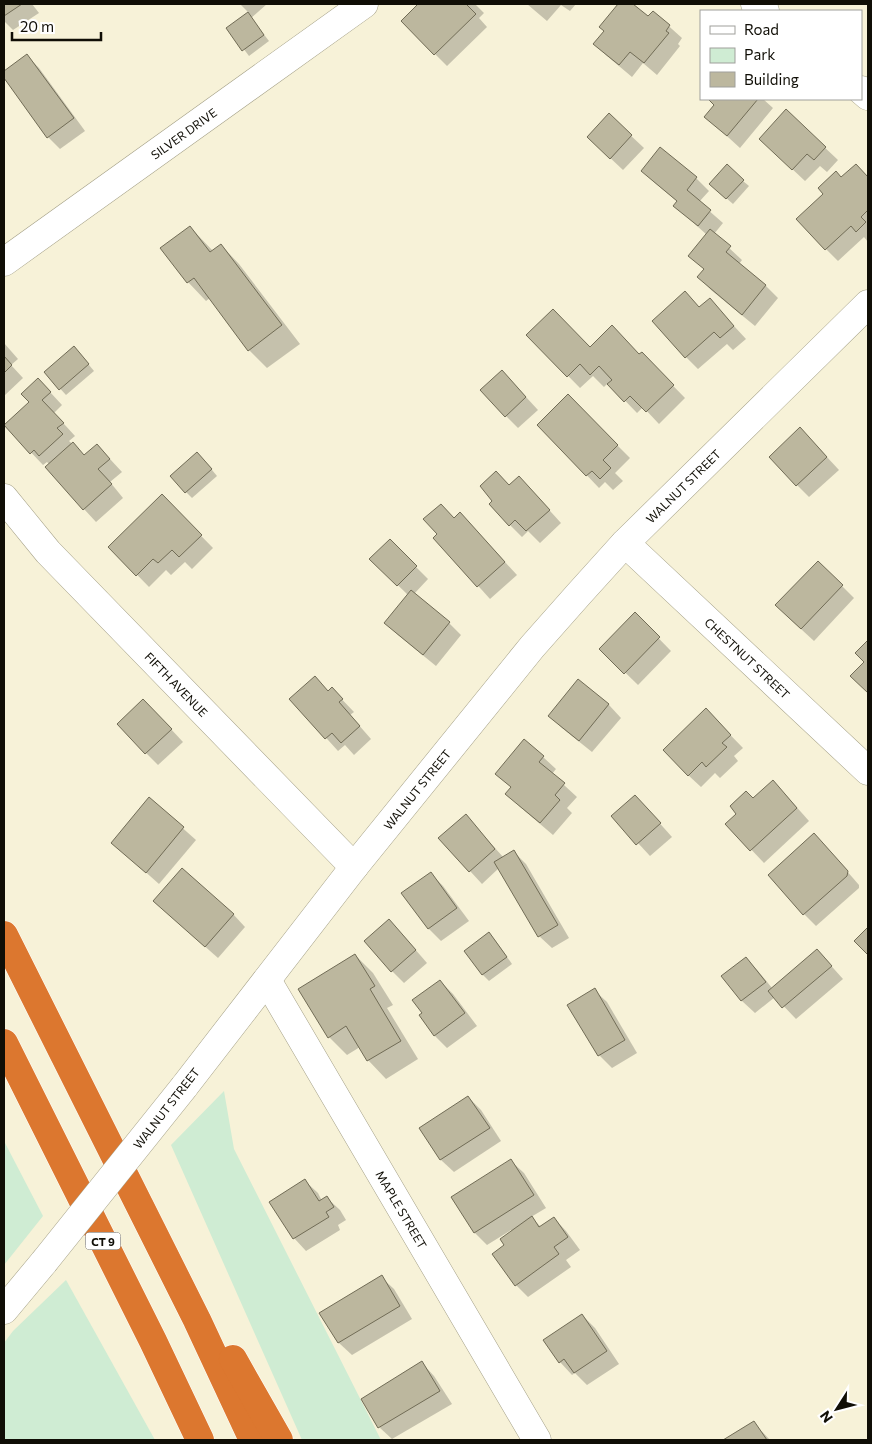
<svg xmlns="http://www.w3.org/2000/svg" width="872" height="1444" font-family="Commissioner,sans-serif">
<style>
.green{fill:#cfecd3}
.shadow{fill:#0003}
.building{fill:#bcb79e;stroke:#716c56}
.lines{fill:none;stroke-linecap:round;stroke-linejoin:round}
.street-casing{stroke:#a5a188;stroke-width:29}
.highway-casing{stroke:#fff;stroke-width:29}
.street{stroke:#fff;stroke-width:28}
.highway{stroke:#dc772f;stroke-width:28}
.street-bridge-casing{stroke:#a5a188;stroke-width:29;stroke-linecap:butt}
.street-bridge{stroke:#fff;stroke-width:28}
.labels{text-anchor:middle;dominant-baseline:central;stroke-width:4;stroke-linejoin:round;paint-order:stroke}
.shield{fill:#fff;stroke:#585651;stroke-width:1}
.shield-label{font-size:11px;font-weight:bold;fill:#100e06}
.street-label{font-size:12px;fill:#100e06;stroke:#fff}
</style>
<rect width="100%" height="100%" fill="#f7f2d8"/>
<g class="green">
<path d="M 224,1091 L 234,1149 L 381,1440 L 302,1440 L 171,1145 Z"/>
<path d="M 4,1141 L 43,1216 L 4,1265 Z"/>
<path d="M 66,1280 L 155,1440 L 4,1440 L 4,1343 L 13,1331 Z"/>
</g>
<g class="shadow">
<path d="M 4,4 L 32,4 L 39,13 L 13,30 L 4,21 Z"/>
<path d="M 240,4 L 267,4 L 251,18 L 269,41 L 249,56 L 228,28 L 249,13 Z"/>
<path d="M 420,4 L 475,4 L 484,13 L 479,18 L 487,27 L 447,66 L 402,21 Z"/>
<path d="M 527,4 L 576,4 L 570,11 L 561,5 L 547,21 Z"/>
<path d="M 620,4 L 631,4 L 648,18 L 653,12 L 682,38 L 678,44 L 680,46 L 657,75 L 643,63 L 632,77 L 607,56 L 594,44 L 605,31 L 601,27 Z"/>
<path d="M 27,56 L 39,68 L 85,131 L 60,149 L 48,137 L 4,76 L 4,72 Z"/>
<path d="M 709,99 L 763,99 L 773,108 L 740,148 L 706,117 L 715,105 Z"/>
<path d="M 786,111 L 838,160 L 827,172 L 820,166 L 805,181 L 773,151 Z"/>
<path d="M 609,115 L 644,148 L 623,170 L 588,137 Z"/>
<path d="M 661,149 L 696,178 L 709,191 L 699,202 L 723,223 L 714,234 L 742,260 L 739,264 L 766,286 L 778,298 L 755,326 L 711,290 L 699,277 L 705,270 L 690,256 L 707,235 L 675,206 L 678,202 L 655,183 L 643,171 Z"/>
<path d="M 856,165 L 868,177 L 868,242 L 864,237 L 838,261 L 826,249 L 841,179 Z"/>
<path d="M 743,181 L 749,186 L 733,204 L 717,190 Z"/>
<path d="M 190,227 L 213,251 L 221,245 L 239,264 L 300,344 L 267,368 L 249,350 L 210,298 L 206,301 L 188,282 L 162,249 Z"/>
<path d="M 710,300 L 746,339 L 733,350 L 727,344 L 698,369 L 686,357 Z"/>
<path d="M 528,335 L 590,348 L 640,356 L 642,354 L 685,398 L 659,424 L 643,407 L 637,413 L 608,383 L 604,387 L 593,376 L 580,388 Z"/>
<path d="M 4,343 L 18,359 L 11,365 L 23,378 L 4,396 Z"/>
<path d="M 80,354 L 94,371 L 66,395 L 45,372 Z"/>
<path d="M 514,384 L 538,410 L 518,428 L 506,416 Z"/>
<path d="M 50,392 L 62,405 L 54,413 L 75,436 L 69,441 L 85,456 L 97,445 L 122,472 L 110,482 L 123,498 L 96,522 L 84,509 L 49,464 L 47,462 L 43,465 L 6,426 Z"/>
<path d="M 568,396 L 630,458 L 615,473 L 623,481 L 613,490 L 605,482 L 599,488 L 539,425 Z"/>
<path d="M 813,442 L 839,470 L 809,497 L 797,485 Z"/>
<path d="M 203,459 L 217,476 L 192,498 L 186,492 Z"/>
<path d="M 509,487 L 531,490 L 561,523 L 540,543 L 528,531 L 522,537 L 510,525 Z"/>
<path d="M 162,496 L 213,548 L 192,569 L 185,562 L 171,575 L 166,570 L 149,587 L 110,547 Z"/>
<path d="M 454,519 L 472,526 L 517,575 L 490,599 L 435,538 Z"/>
<path d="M 390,541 L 428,579 L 414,594 L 449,623 L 461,635 L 436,666 L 398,635 L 386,623 L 408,595 L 371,559 Z"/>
<path d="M 842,586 L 854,598 L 814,641 L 789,618 Z"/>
<path d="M 635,614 L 671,651 L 638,685 L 601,649 Z"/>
<path d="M 578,681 L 609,705 L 621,718 L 592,752 L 562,728 L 550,716 Z"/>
<path d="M 332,689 L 354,712 L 350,715 L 371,739 L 354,755 L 345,745 L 338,751 L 291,699 L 328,692 Z"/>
<path d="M 706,710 L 743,748 L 734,756 L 738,761 L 720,778 L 715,773 L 701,787 L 688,775 Z"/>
<path d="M 156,713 L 183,742 L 158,765 L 146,753 Z"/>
<path d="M 543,757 L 556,769 L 552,774 L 577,797 L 567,808 L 572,813 L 553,835 L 519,806 L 512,788 L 497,774 Z"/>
<path d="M 785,794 L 809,821 L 764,863 L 727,824 L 754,800 Z"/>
<path d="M 150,799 L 196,840 L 159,884 L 113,843 Z"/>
<path d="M 647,809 L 672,837 L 650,856 L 613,816 Z"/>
<path d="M 466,816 L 504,858 L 514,852 L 526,864 L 569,938 L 552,948 L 539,936 L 499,868 L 482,884 L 470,871 Z"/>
<path d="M 826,847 L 859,885 L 859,888 L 816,926 L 804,914 Z"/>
<path d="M 431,874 L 443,886 L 469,921 L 441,941 L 429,929 L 403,894 Z"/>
<path d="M 167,913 L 233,914 L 245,927 L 218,958 Z"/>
<path d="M 401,933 L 427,963 L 404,983 L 392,971 Z"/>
<path d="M 495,940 L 512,964 L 489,981 L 483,975 L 466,951 Z"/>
<path d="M 817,950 L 843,979 L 796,1019 L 775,997 L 755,1013 L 742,1001 L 723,976 L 746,958 L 758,971 L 772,988 Z"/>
<path d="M 355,955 L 373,973 L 393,1005 L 387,1008 L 418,1059 L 386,1079 L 368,1060 L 360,1047 L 347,1055 L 329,1037 Z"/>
<path d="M 440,981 L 453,994 L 477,1026 L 447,1048 L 435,1036 L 420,1016 L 423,1013 Z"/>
<path d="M 594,990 L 607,1002 L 637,1053 L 612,1068 L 599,1055 L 569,1005 Z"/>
<path d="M 468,1097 L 481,1110 L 501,1141 L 454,1172 L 441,1160 L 421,1128 Z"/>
<path d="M 511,1161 L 524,1173 L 546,1208 L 531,1217 L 541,1227 L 554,1218 L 566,1231 L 580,1250 L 566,1260 L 571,1267 L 528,1297 L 516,1285 L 506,1245 L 512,1232 L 511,1230 L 487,1245 L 475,1233 L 452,1197 Z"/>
<path d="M 305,1181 L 318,1193 L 322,1201 L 327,1198 L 340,1210 L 346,1220 L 338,1225 L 340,1230 L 306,1251 L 294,1238 Z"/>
<path d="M 381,1277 L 394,1289 L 412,1319 L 352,1355 L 339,1343 L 321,1313 Z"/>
<path d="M 582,1315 L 595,1328 L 619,1364 L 587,1385 L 575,1373 L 572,1375 L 560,1362 Z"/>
<path d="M 422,1363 L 434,1376 L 452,1404 L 392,1439 L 379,1427 Z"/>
<path d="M 753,1422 L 770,1440 L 726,1440 Z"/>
</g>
<g class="building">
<path d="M 4,4 L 22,4 L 4,16 Z"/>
<path d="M 418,4 L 468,4 L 467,5 L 476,14 L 434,55 L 401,21 Z"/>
<path d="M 618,4 L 633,4 L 648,16 L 653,11 L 670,25 L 666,31 L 669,33 L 644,63 L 630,52 L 619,65 L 593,44 L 604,31 L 599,27 Z"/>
<path d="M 248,12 L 264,35 L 242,51 L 226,28 Z"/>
<path d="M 27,54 L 74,118 L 47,138 L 4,78 L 4,71 Z"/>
<path d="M 708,99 L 758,99 L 727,136 L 704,117 L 714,105 Z"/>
<path d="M 786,109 L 826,147 L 814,160 L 807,154 L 792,170 L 759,139 Z"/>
<path d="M 609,113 L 632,135 L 610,159 L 587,137 Z"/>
<path d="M 660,147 L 697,177 L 687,190 L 711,210 L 698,226 L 673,206 L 677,201 L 641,171 Z"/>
<path d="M 727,164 L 744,180 L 726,199 L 709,184 Z"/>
<path d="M 856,164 L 868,177 L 868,210 L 861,217 L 866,222 L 856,232 L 851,226 L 825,250 L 796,219 L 823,194 L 818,188 L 836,171 L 841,177 Z"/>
<path d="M 190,226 L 210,252 L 221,244 L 282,325 L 248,351 L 194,278 L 187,283 L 160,248 Z"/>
<path d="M 710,229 L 731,246 L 726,252 L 766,285 L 742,315 L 697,277 L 704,269 L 688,256 Z"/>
<path d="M 685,291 L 699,307 L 710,298 L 734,326 L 720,338 L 714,332 L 685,358 L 652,321 Z"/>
<path d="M 553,309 L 590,347 L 612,325 L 639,354 L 642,352 L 674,385 L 646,412 L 630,396 L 624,402 L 607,384 L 612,380 L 599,366 L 590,375 L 580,364 L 567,377 L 526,335 Z"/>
<path d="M 74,346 L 89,364 L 59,390 L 44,372 Z"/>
<path d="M 4,356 L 12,365 L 4,373 Z"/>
<path d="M 502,370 L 526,397 L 505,417 L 480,390 Z"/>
<path d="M 38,378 L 51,392 L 42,400 L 64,423 L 57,428 L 63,434 L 39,456 L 34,450 L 30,454 L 4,425 L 29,402 L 21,394 Z"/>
<path d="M 568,394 L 618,445 L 603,460 L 611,468 L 600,479 L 592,471 L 586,476 L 537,425 Z"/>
<path d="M 800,427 L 827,457 L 796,486 L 769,457 Z"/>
<path d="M 73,442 L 84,455 L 97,444 L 110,459 L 98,469 L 112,484 L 83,510 L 45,467 Z"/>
<path d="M 197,452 L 212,469 L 185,493 L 170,476 Z"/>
<path d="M 496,471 L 509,485 L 519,476 L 550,510 L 526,531 L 515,520 L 509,526 L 489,504 L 492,501 L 480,486 Z"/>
<path d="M 162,494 L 202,535 L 179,557 L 172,550 L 158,563 L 153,559 L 136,576 L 108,547 Z"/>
<path d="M 441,504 L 454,518 L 460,512 L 505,562 L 477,587 L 433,538 L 437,534 L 423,519 Z"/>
<path d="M 390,539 L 417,566 L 397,586 L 369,559 Z"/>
<path d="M 818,561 L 843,585 L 801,629 L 775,605 Z"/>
<path d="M 411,590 L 450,622 L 423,655 L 384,623 Z"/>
<path d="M 635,612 L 660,637 L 624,674 L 599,649 Z"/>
<path d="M 868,640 L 868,693 L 850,676 L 864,662 L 855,653 Z"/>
<path d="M 315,676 L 328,691 L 332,687 L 343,699 L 339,702 L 360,726 L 341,743 L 332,733 L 325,739 L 289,699 Z"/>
<path d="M 578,679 L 609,704 L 579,741 L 548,716 Z"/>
<path d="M 143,699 L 172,729 L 145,754 L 117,724 Z"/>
<path d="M 706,708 L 731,735 L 722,743 L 727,747 L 706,767 L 702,762 L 688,776 L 663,750 Z"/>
<path d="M 524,739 L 544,756 L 539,762 L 565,783 L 555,795 L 560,800 L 540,823 L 505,794 L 511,787 L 495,774 Z"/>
<path d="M 773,780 L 797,808 L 750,851 L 725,824 L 736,814 L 730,806 L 746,791 L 753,798 Z"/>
<path d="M 635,795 L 661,823 L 636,845 L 611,816 Z"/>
<path d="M 149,797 L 184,827 L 146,873 L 111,843 Z"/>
<path d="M 466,814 L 495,849 L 469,872 L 438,838 Z"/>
<path d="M 814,833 L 848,871 L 847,876 L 803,915 L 768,875 Z"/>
<path d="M 514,850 L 558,925 L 538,937 L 494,862 Z"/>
<path d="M 182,868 L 234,914 L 205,947 L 153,901 Z"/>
<path d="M 431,872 L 457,908 L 428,929 L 401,893 Z"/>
<path d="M 389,919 L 416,950 L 391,972 L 364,941 Z"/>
<path d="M 868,927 L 868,955 L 854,941 Z"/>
<path d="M 489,932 L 507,957 L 482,975 L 464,951 Z"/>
<path d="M 817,949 L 832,966 L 782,1008 L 768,991 Z"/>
<path d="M 355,954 L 375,986 L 370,989 L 401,1041 L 367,1061 L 346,1026 L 328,1038 L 298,989 Z"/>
<path d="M 746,957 L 766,982 L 741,1001 L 721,976 Z"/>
<path d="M 440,980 L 465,1013 L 434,1036 L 419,1015 L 422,1013 L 412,1000 Z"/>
<path d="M 595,988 L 625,1040 L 598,1056 L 567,1005 Z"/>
<path d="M 468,1096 L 490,1128 L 440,1160 L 419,1128 Z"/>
<path d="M 511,1159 L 534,1195 L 474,1233 L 451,1197 Z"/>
<path d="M 305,1179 L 319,1201 L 327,1196 L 334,1207 L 326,1212 L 329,1217 L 293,1239 L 269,1202 Z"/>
<path d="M 532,1216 L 539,1227 L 554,1217 L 568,1237 L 554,1247 L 559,1254 L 515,1286 L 492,1254 L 504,1245 L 500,1239 Z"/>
<path d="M 382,1275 L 400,1306 L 338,1343 L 319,1313 Z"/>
<path d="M 582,1314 L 607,1351 L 574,1373 L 564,1359 L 559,1363 L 543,1340 Z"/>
<path d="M 422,1361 L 440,1391 L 378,1428 L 361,1399 Z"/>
<path d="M 754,1421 L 767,1440 L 723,1440 Z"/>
</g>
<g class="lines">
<g class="street-casing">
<g id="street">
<path d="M 755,4 L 765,11"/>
<path d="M 861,90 L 868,96"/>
<path id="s1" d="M 4,262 L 364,4"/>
<path id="s2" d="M 4,498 L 48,552 L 354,867"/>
<path id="s3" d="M 625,543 L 868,771"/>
<path id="s4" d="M 267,980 L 537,1440"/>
<path id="s5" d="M 184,1087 L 354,867 L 532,647 L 578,595 L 625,543 L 868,304"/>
<path d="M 4,1310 L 44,1262"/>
</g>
</g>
<g class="highway-casing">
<g id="highway">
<path d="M 4,935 L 197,1320 L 253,1440"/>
<path d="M 4,1043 L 153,1341 L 200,1440"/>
<path d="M 233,1359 L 279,1440"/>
</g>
</g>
<use href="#street" class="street"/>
<use href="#highway" class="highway"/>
<g class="street-bridge-casing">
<path id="street-bridge" d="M 44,1262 L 184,1087"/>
</g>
<use href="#street-bridge" class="street-bridge"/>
</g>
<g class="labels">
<rect class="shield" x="85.5" y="1232.5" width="35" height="17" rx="4"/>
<g class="shield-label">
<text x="103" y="1241">CT 9</text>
</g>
<g class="street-label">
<text stroke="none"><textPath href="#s1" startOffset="221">SILVER DRIVE</textPath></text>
<text stroke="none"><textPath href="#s5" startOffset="782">WALNUT STREET</textPath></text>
<text stroke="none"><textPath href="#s3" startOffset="168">CHESTNUT STREET</textPath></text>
<text stroke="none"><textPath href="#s2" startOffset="254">FIFTH AVENUE</textPath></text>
<text stroke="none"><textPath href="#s5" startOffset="378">WALNUT STREET</textPath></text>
<text transform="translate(166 1108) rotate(-52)">WALNUT STREET</text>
<text stroke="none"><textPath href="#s4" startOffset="266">MAPLE STREET</textPath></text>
</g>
</g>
<rect width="872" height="1444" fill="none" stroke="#100e06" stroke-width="10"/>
<rect x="700" y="10" width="162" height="90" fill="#ffffff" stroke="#9f9f9b"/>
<rect x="710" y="26" width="25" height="8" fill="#ffffff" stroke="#9f9f9b"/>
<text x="744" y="35" font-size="15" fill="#100e06">Road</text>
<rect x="710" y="48" width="25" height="15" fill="#cfecd3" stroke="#9f9f9b"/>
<text x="744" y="60" font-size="15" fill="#100e06">Park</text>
<rect x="710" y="72" width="25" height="15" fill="#bcb79e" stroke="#9f9f9b"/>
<text x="744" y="85" font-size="15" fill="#100e06">Building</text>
<g transform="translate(837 1409) rotate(234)" stroke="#ffffff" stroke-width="4" paint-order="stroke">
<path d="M0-4L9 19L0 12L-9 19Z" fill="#100e06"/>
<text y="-8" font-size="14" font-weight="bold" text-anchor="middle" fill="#100e06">N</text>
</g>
<path d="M12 32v8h89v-8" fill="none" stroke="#100e06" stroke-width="2.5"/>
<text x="20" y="32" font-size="15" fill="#100e06" stroke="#ffffff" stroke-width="4" paint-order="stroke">20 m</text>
</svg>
